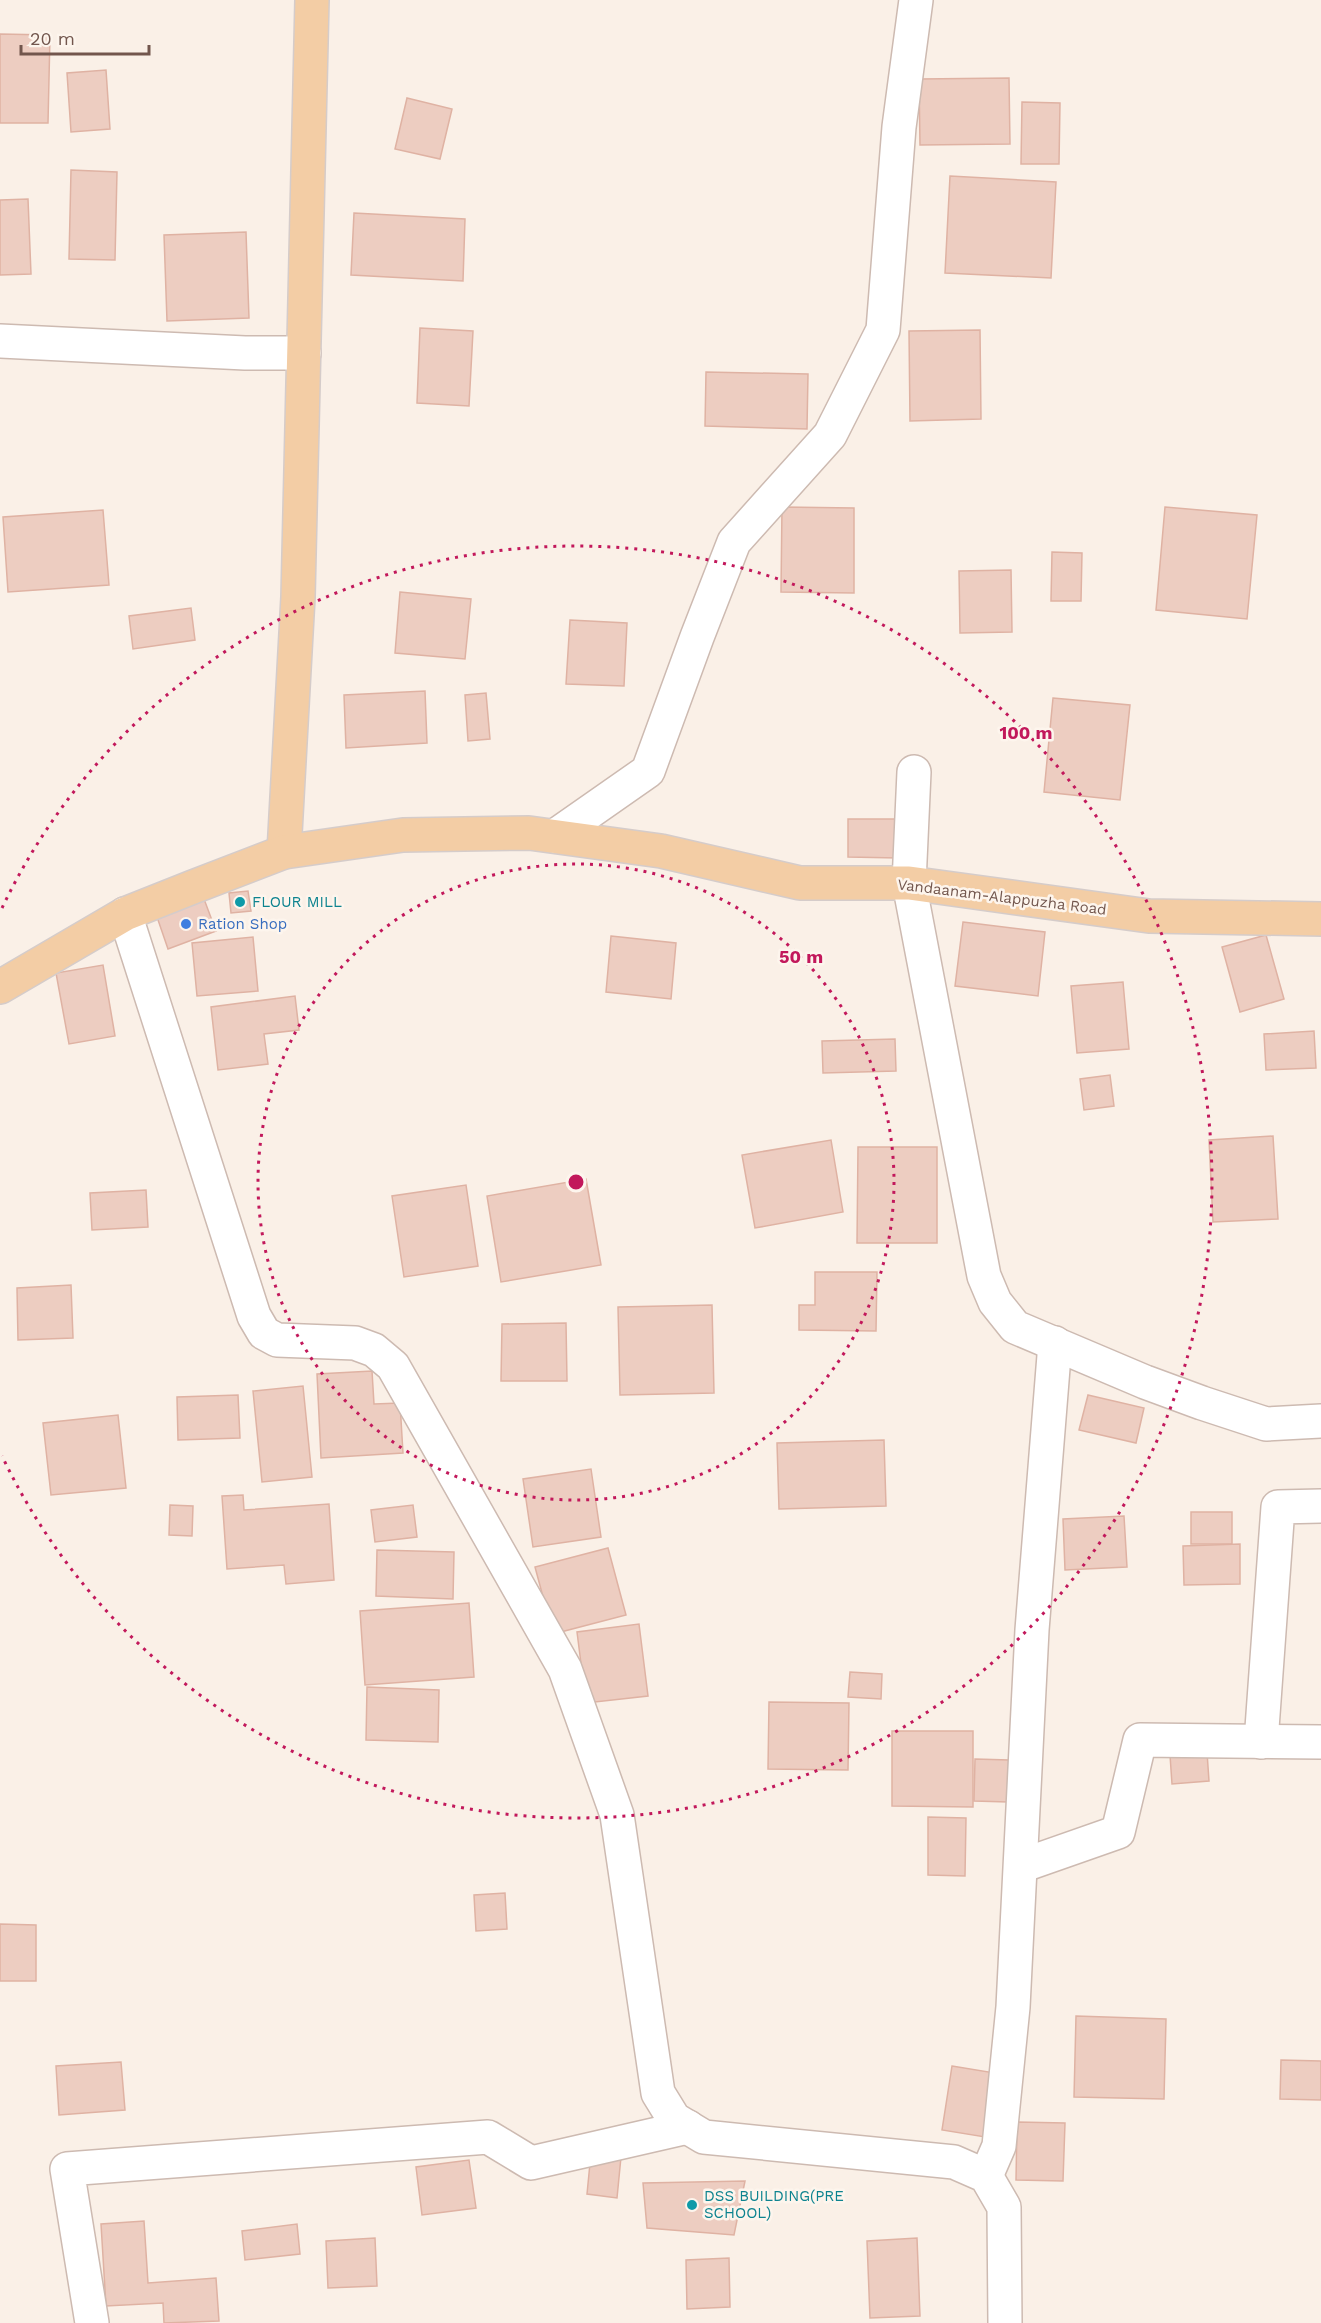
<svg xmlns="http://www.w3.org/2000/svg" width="1321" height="2323" font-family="'Work Sans',sans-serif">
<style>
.building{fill:#edcdc1;stroke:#dfb2a3;stroke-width:1.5}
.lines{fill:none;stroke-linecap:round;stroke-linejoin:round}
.minor-casing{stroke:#cdbab1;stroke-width:36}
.major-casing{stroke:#d5ccca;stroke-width:36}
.minor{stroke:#fff;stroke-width:33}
.major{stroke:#f3cda5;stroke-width:33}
.ring{fill:none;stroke:#c2185b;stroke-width:3;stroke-dasharray:3 6}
.culture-dot{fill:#0f9aa8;stroke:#fdf5ed;stroke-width:2}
.shop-dot{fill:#3f7fe0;stroke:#fdf5ed;stroke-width:2}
.labels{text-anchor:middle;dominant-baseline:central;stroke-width:5;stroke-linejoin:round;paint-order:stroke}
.street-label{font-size:15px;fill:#72564d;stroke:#fdf5ed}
.culture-label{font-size:15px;fill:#0d838f;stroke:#fdf5ed;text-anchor:start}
.shop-label{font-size:15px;fill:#366cbe;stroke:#fdf5ed;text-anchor:start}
.centre{fill:#c2185b;stroke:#fdf5ed;stroke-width:3}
.ring-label{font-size:18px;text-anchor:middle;font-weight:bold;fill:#c2185b;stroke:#fdf5ed;stroke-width:5;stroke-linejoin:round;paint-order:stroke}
</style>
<rect width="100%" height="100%" fill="#faf0e7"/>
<g class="building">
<path d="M 0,34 L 50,35 L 48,123 L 0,123 Z"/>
<path d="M 106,70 L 110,129 L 71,132 L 67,73 Z"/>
<path d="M 1009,78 L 1010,144 L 920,145 L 919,79 Z"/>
<path d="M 407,98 L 452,109 L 440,159 L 395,149 Z"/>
<path d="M 1022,102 L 1060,103 L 1059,164 L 1021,164 Z"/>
<path d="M 71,170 L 117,172 L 115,260 L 69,259 Z"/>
<path d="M 950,176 L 1056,182 L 1051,278 L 945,273 Z"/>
<path d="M 28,199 L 31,274 L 0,275 L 0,200 Z"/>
<path d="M 354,213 L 465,219 L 463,281 L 351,275 Z"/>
<path d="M 246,232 L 249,318 L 167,321 L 164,235 Z"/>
<path d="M 420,328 L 473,331 L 469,406 L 417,403 Z"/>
<path d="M 980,330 L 981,419 L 910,421 L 909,331 Z"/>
<path d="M 706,372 L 808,374 L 807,429 L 705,426 Z"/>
<path d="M 782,507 L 854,508 L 854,593 L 781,592 Z"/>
<path d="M 1165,507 L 1257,515 L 1247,619 L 1156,610 Z"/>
<path d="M 103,510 L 109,585 L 8,592 L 3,517 Z"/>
<path d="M 1052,552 L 1082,553 L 1081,601 L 1051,601 Z"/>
<path d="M 1011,570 L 1012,632 L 960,633 L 959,571 Z"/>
<path d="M 400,592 L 471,599 L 465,659 L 395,653 Z"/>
<path d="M 191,608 L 195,640 L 133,649 L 129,616 Z"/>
<path d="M 570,620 L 627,623 L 624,686 L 566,684 Z"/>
<path d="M 425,691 L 427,743 L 346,748 L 344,695 Z"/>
<path d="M 486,693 L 490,739 L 468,741 L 465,695 Z"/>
<path d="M 1053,698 L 1130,705 L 1120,800 L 1044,792 Z"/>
<path d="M 848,819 L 898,819 L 898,858 L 848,857 Z"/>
<path d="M 248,891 L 251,911 L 231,913 L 229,893 Z"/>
<path d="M 204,899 L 216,931 L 168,949 L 157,917 Z"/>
<path d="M 963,922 L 1045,932 L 1038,996 L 955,986 Z"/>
<path d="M 1266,935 L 1284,999 L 1240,1012 L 1222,947 Z"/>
<path d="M 611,936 L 676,943 L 671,999 L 606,992 Z"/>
<path d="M 253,937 L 258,991 L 197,996 L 192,943 Z"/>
<path d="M 103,965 L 115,1036 L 69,1044 L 56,973 Z"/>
<path d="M 1123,982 L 1129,1049 L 1077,1053 L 1071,986 Z"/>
<path d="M 295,996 L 299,1030 L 264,1034 L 268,1064 L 218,1070 L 211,1007 Z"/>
<path d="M 1314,1031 L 1316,1068 L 1266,1070 L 1264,1034 Z"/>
<path d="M 895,1039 L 896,1071 L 823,1073 L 822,1041 Z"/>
<path d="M 1110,1075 L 1114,1106 L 1084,1110 L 1080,1079 Z"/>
<path d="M 1273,1136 L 1278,1219 L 1213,1222 L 1209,1140 Z"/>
<path d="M 831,1140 L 843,1212 L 755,1228 L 742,1155 Z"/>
<path d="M 858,1147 L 937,1147 L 937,1243 L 857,1243 Z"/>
<path d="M 586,1179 L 601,1265 L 501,1282 L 487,1196 Z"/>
<path d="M 466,1185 L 478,1266 L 404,1277 L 392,1196 Z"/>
<path d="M 146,1190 L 148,1227 L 92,1230 L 90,1193 Z"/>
<path d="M 815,1272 L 877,1272 L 876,1331 L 799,1330 L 799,1305 L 815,1305 Z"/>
<path d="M 71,1285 L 73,1338 L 18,1340 L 17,1288 Z"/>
<path d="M 712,1305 L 714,1393 L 620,1395 L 618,1307 Z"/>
<path d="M 566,1323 L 567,1381 L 501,1381 L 502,1324 Z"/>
<path d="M 372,1371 L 374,1404 L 400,1403 L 403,1453 L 321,1458 L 317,1374 Z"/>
<path d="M 303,1386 L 312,1477 L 262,1482 L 253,1391 Z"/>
<path d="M 238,1395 L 240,1438 L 178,1440 L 177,1397 Z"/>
<path d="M 1088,1395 L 1144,1408 L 1136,1443 L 1079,1430 Z"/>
<path d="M 118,1415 L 126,1488 L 51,1495 L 43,1423 Z"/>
<path d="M 884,1440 L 886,1506 L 779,1509 L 777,1443 Z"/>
<path d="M 591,1469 L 601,1537 L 533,1547 L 523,1479 Z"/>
<path d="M 243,1495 L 244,1510 L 329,1504 L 334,1580 L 286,1584 L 284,1565 L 227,1569 L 222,1496 Z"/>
<path d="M 170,1505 L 193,1506 L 192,1536 L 169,1535 Z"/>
<path d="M 413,1505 L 417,1537 L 375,1542 L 371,1510 Z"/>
<rect x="1191" y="1512" width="41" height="32"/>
<path d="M 1124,1516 L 1127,1567 L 1065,1570 L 1063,1519 Z"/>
<path d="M 1240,1544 L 1240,1584 L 1184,1585 L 1183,1546 Z"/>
<path d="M 608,1548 L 626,1615 L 553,1634 L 535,1567 Z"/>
<path d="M 377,1550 L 454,1552 L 453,1599 L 376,1596 Z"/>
<path d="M 469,1603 L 474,1677 L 365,1685 L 360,1611 Z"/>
<path d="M 639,1624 L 648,1696 L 586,1703 L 577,1632 Z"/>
<path d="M 850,1672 L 882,1674 L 881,1699 L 848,1697 Z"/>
<path d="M 367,1687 L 439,1690 L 438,1742 L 366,1740 Z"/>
<path d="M 769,1702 L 849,1703 L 848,1770 L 768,1769 Z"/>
<path d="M 892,1731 L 973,1731 L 973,1807 L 892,1806 Z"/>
<path d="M 1207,1752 L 1209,1781 L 1172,1784 L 1170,1755 Z"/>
<path d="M 975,1759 L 1009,1760 L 1008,1802 L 974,1801 Z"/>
<path d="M 928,1817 L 966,1818 L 965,1876 L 928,1875 Z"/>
<path d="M 505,1893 L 507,1929 L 476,1931 L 474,1895 Z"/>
<path d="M 0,1924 L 36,1925 L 36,1981 L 0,1981 Z"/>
<path d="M 1076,2016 L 1166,2019 L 1164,2099 L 1074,2097 Z"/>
<path d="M 1281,2060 L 1321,2061 L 1321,2100 L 1280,2099 Z"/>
<path d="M 121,2062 L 125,2110 L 59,2115 L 56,2066 Z"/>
<path d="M 952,2066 L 995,2073 L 985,2137 L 942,2130 Z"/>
<path d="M 1017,2122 L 1065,2123 L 1063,2181 L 1016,2180 Z"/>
<path d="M 591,2153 L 621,2157 L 617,2198 L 587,2194 Z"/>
<path d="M 469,2160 L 476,2208 L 422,2215 L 416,2167 Z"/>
<path d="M 745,2181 L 734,2235 L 647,2228 L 643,2183 Z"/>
<path d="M 144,2221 L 148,2283 L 216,2278 L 219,2321 L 164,2323 L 163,2303 L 106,2306 L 101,2224 Z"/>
<path d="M 297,2224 L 300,2254 L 245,2260 L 242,2231 Z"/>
<path d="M 375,2238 L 377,2286 L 328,2288 L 326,2241 Z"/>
<path d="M 917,2238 L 920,2316 L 870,2318 L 867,2241 Z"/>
<path d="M 729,2258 L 730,2307 L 687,2309 L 686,2260 Z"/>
</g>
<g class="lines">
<g class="minor-casing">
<g id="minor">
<path d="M 0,341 L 245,353 L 304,353"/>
<path d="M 914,772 L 909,883 L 984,1276 L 995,1302 L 1015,1327 L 1145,1382 L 1202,1403 L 1266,1424 L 1321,1421"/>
<path d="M 555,836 L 648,771 L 697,637 L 734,542 L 830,435 L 883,330 L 899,127 L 916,0"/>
<path d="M 125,914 L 254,1316 L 264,1333 L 277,1340 L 355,1343 L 374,1350 L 393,1366 L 565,1669 L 617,1815 L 658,2093 L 674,2119 L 704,2137 L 954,2162 L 986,2176 L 1004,2207 L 1005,2323"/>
<path d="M 1261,1742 L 1278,1507 L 1321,1506"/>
<path d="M 1021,1866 L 1118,1832 L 1140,1740 L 1321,1742"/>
<path d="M 986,2176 L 999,2146 L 1013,2007 L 1032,1630 L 1055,1343"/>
<path d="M 92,2323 L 67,2169 L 488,2137 L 531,2163 L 688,2127"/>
</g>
</g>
<g class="major-casing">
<g id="major">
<path d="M 284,852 L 298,597 L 312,0"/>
<path d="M 0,987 L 125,914 L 193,887 L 284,852 L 403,835 L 529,833 L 661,851 L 800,883 L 909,883 L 1149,916 L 1321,919"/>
</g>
</g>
<use href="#minor" class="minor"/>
<use href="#major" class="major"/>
</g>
<g class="ring">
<circle cx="576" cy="1182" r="318"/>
<path d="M2 908A636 636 0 1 1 2 1456"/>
</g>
<g class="culture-dot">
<circle cx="240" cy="902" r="6"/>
<circle cx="692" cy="2205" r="6"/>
</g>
<circle class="shop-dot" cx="186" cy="924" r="6"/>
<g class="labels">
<g class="street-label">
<text transform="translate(1002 897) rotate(7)">Vandaanam-Alappuzha Road</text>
</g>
<g class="culture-label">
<text x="252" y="902">FLOUR MILL</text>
<text x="704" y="2196">DSS BUILDING(PRE<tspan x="704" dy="17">SCHOOL)</tspan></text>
</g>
<g class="shop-label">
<text x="198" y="924">Ration Shop</text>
</g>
</g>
<circle cx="576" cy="1182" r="9" class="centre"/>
<g class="ring-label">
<text x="1026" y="739">100 m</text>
<text x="801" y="963">50 m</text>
</g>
<path d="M21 45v9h128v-9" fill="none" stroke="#72564d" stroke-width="3"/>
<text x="30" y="45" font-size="18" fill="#72564d" stroke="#fdf5ed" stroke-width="4.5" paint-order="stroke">20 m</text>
</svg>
